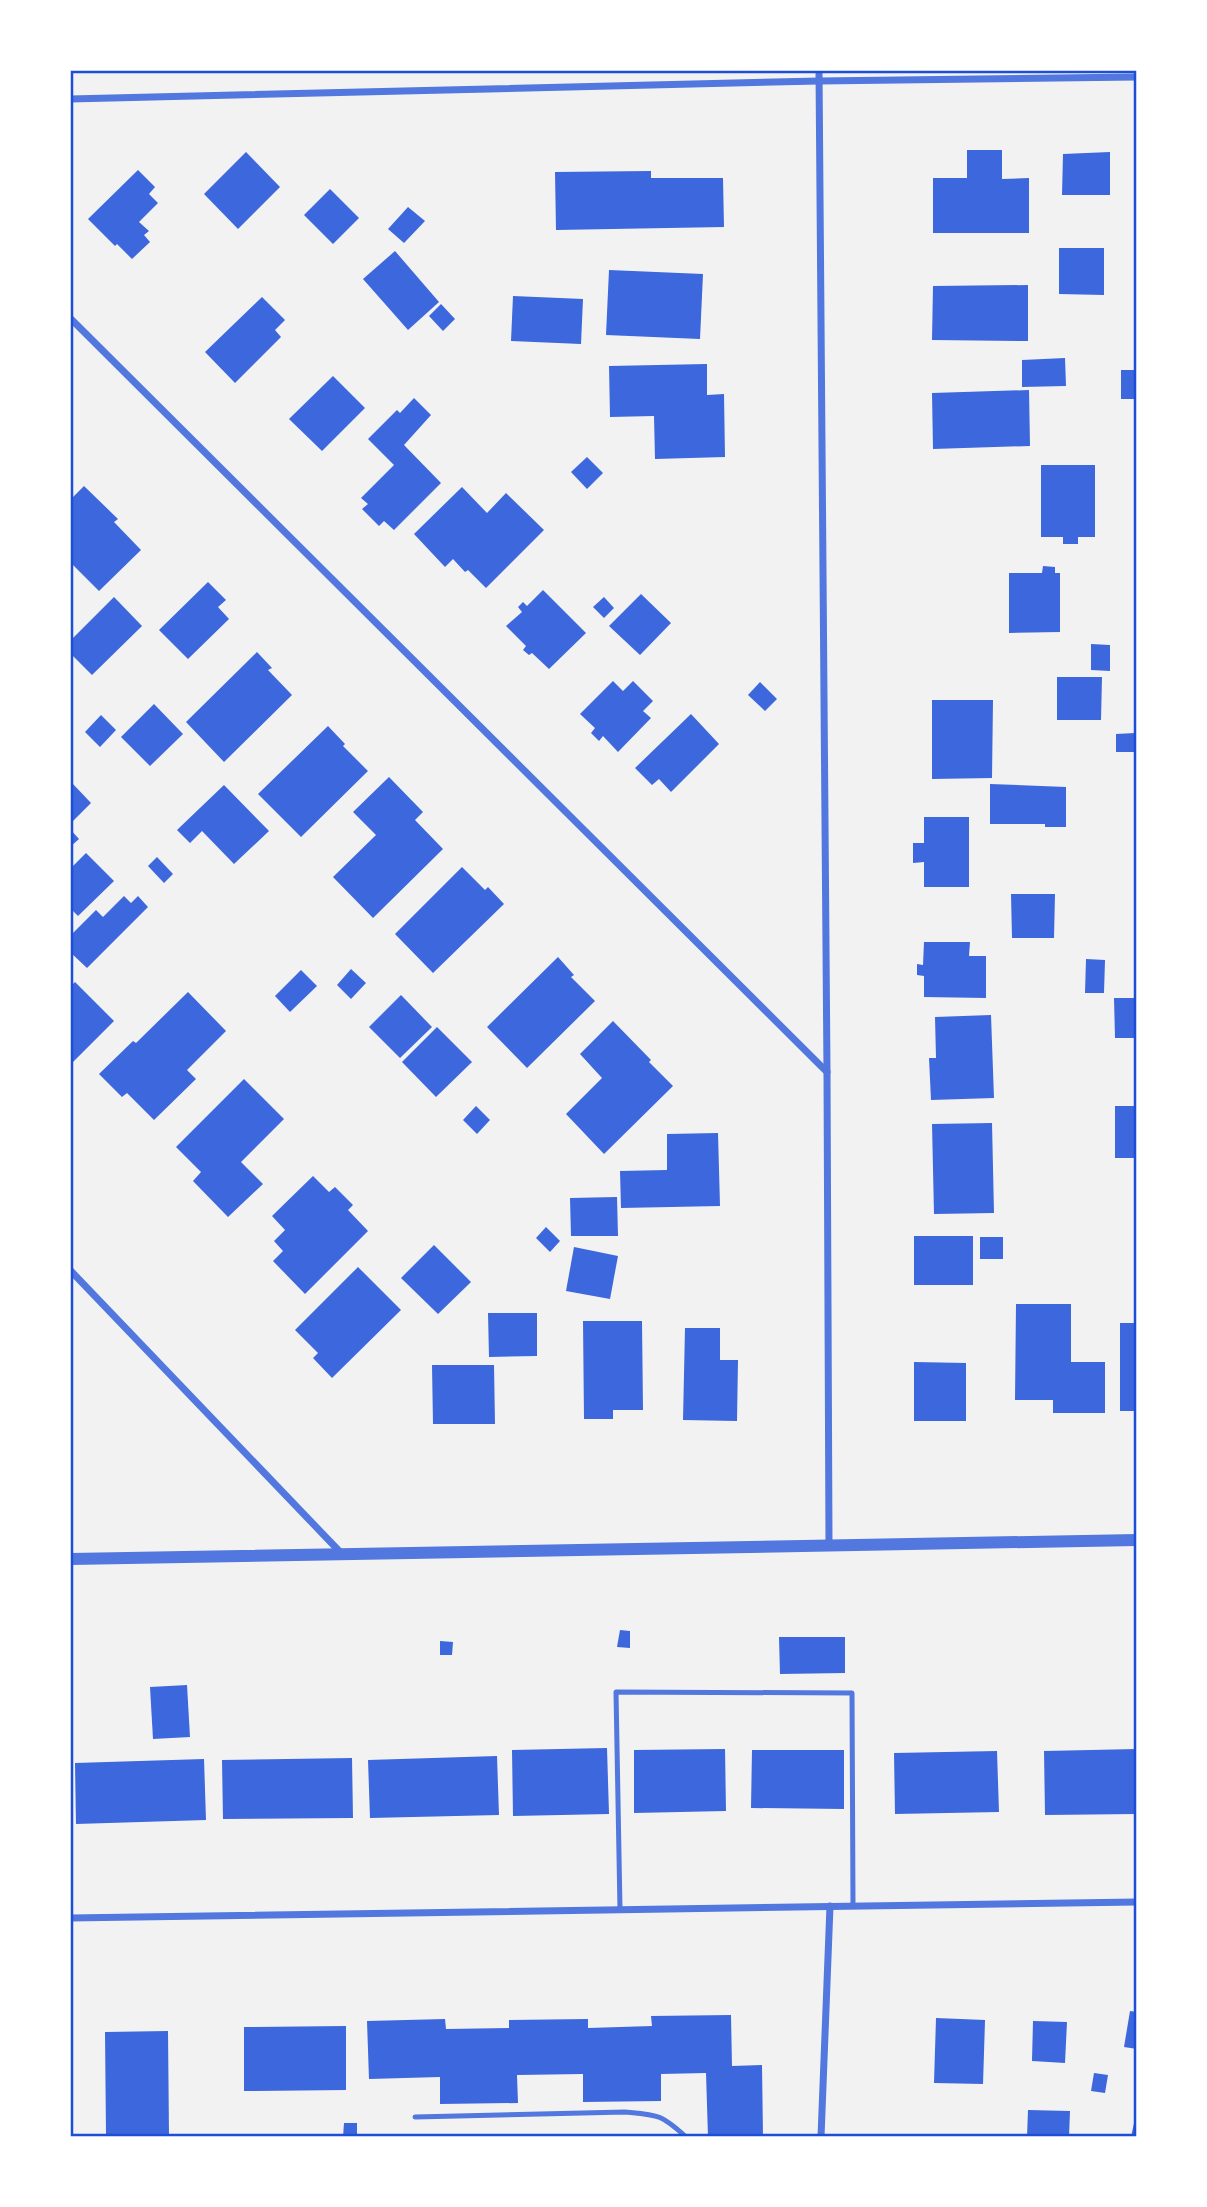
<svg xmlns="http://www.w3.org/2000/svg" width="1207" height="2207" font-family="'Space Grotesk',sans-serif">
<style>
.building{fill:#3d67dc}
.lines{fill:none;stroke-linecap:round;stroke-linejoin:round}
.service{stroke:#5277de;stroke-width:5}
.minor{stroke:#5277de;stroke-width:7}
.tertiary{stroke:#5277de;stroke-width:12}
.neatline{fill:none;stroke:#1d4ed8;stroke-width:2.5}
</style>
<rect width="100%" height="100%" fill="#f2f2f2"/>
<g class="building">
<path d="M 967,150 L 1002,150 L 1002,179 L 1029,178 L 1029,233 L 933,233 L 933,178 L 967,178 Z"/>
<path d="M 246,152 L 280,187 L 238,229 L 204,194 Z"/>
<path d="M 1110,152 L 1110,195 L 1062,195 L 1063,154 Z"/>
<path d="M 138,170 L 155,187 L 149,194 L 158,203 L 139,222 L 149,231 L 144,235 L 150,242 L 132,259 L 117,244 L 115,246 L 88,219 Z"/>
<path d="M 651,171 L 651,178 L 723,178 L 724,227 L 556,230 L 555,172 Z"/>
<path d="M 330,189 L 359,218 L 333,244 L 304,215 Z"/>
<path d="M 408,207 L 425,221 L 404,243 L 388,229 Z"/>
<path d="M 1059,248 L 1104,248 L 1104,295 L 1059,294 Z"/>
<path d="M 395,251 L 439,302 L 408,330 L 363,279 Z"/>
<path d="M 609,270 L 703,274 L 700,339 L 606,335 Z"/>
<path d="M 1028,285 L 1028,341 L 932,340 L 933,286 Z"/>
<path d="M 513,296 L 583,299 L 581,344 L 511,341 Z"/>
<path d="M 262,297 L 285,320 L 275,330 L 281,337 L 235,383 L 205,352 Z"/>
<path d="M 441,304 L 455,319 L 443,331 L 429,316 Z"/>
<path d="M 1065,358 L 1066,386 L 1022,387 L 1022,360 Z"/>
<path d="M 707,364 L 707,395 L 724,394 L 725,457 L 655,459 L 654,416 L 610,417 L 609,366 Z"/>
<rect x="1121" y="370" width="16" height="29"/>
<path d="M 333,376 L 365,408 L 322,451 L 289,419 Z"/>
<path d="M 1029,390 L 1030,446 L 933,449 L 932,393 Z"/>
<path d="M 414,398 L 431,415 L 404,445 L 441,483 L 394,530 L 384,521 L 379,526 L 362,509 L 368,504 L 361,498 L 394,465 L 368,439 L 397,410 L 400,413 Z"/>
<path d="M 587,457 L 603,473 L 587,489 L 571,472 Z"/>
<path d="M 1041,465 L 1095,465 L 1095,537 L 1078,537 L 1078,544 L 1063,544 L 1063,537 L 1041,537 Z"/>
<path d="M 84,486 L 118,519 L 114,522 L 141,550 L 99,591 L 70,562 L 70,500 Z"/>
<path d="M 462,487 L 487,513 L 506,493 L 544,530 L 486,588 L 468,570 L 465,572 L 453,559 L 445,567 L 414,534 Z"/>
<path d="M 1043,566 L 1055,567 L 1055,573 L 1060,573 L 1060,632 L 1009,633 L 1009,573 L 1042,573 Z"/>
<path d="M 208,582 L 226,600 L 218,607 L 229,619 L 188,659 L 159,630 Z"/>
<path d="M 543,590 L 586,633 L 549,669 L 532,653 L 529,655 L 523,650 L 526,646 L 506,626 L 522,612 L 518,607 L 523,602 L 527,606 Z"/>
<path d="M 641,594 L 671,623 L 640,655 L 609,626 Z"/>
<path d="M 114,597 L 142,626 L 92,675 L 70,653 L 70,641 Z"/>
<path d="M 604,597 L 614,608 L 604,618 L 593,607 Z"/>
<path d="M 1091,644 L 1110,645 L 1110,671 L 1091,670 Z"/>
<path d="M 257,652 L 272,668 L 268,670 L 292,695 L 224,762 L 186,722 Z"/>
<path d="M 1057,677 L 1102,677 L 1101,720 L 1057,720 Z"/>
<path d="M 613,681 L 623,691 L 633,681 L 653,701 L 643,711 L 651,718 L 618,752 L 603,736 L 599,741 L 591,733 L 595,728 L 580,714 Z"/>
<path d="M 760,682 L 777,699 L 765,711 L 748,695 Z"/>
<path d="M 932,700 L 993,700 L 992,778 L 932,779 Z"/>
<path d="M 154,704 L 183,734 L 150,766 L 121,737 Z"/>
<path d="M 691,714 L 719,744 L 671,792 L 659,779 L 652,785 L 635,768 Z"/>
<path d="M 101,715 L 116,730 L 100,747 L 85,732 Z"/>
<path d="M 328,726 L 345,744 L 343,746 L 368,771 L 301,837 L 258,794 Z"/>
<path d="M 1135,733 L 1134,752 L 1116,752 L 1116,734 Z"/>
<path d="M 389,777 L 423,812 L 415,820 L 443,849 L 373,918 L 333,877 L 376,835 L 353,812 Z"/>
<path d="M 73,784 L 91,803 L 70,824 L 70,786 Z"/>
<path d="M 990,784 L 1066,787 L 1066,827 L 1045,827 L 1045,824 L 990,824 Z"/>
<path d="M 224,785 L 269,831 L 234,864 L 202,831 L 190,843 L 177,830 Z"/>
<path d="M 924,817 L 969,817 L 969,887 L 924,887 L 924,862 L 913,863 L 913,843 L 924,843 Z"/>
<path d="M 70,829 L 79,839 L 70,847 Z"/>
<path d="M 86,853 L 114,881 L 78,916 L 70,908 L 70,869 Z"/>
<path d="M 157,857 L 173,874 L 164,883 L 148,866 Z"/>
<path d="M 462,867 L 485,890 L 488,887 L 504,904 L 433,973 L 395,934 Z"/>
<path d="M 1011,894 L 1055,894 L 1054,938 L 1012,938 Z"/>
<path d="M 124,896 L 131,903 L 138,896 L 148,907 L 87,968 L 70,952 L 70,936 L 96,910 L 103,917 Z"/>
<path d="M 924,942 L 970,942 L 969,956 L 986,956 L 986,998 L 924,997 L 924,976 L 917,975 L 917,964 L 923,965 Z"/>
<path d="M 558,957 L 574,975 L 571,977 L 595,1001 L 527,1068 L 487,1027 Z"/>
<path d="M 1086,959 L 1105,960 L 1104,993 L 1085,993 Z"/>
<path d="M 351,969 L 366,983 L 351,999 L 337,985 Z"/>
<path d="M 301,970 L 317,986 L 290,1012 L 275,996 Z"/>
<path d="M 75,982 L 114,1021 L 70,1065 L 70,987 Z"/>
<path d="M 188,992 L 226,1031 L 187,1070 L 196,1079 L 154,1120 L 127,1093 L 122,1097 L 99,1074 L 133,1041 L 136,1043 Z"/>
<path d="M 401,995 L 432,1027 L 400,1058 L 369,1027 Z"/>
<path d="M 1114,998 L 1137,998 L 1137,1038 L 1115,1038 Z"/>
<path d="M 991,1015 L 994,1098 L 931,1100 L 929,1058 L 936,1058 L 935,1017 Z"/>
<path d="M 613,1021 L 651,1060 L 649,1062 L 673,1086 L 604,1154 L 566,1114 L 602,1078 L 580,1054 Z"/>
<path d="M 437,1027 L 472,1062 L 436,1097 L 402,1062 Z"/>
<path d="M 244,1079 L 284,1119 L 241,1162 L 263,1184 L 228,1217 L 193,1181 L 201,1172 L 176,1147 Z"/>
<path d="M 476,1106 L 490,1120 L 477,1134 L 463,1120 Z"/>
<rect x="1115" y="1106" width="22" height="52"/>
<path d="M 992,1123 L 994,1213 L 934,1214 L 932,1124 Z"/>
<path d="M 718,1133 L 720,1206 L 621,1208 L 620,1171 L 667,1170 L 667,1134 Z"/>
<path d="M 313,1176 L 329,1192 L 335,1187 L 353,1205 L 348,1210 L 368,1231 L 305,1294 L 273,1261 L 283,1251 L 274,1241 L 285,1230 L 272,1216 Z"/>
<path d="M 617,1197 L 618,1236 L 571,1236 L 570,1198 Z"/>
<path d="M 546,1227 L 560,1241 L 550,1252 L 536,1238 Z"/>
<rect x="914" y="1236" width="59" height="49"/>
<rect x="980" y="1237" width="23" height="22"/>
<path d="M 434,1245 L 471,1282 L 438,1314 L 401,1278 Z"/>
<path d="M 574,1247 L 618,1256 L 610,1299 L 566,1291 Z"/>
<path d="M 358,1267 L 401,1310 L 332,1378 L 313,1358 L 318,1353 L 295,1330 Z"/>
<path d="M 1016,1304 L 1071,1304 L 1071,1362 L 1105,1362 L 1105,1413 L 1053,1413 L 1053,1400 L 1015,1400 Z"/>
<path d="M 488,1313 L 537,1313 L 537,1356 L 489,1357 Z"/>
<path d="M 583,1321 L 642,1321 L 643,1410 L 613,1410 L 613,1419 L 584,1419 Z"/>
<rect x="1120" y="1323" width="17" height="88"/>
<path d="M 685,1328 L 720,1328 L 720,1360 L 738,1360 L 737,1421 L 683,1420 Z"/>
<path d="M 914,1362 L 966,1363 L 966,1421 L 914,1421 Z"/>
<path d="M 432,1365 L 494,1365 L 495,1424 L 433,1424 Z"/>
<path d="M 620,1630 L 630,1631 L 630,1648 L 617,1647 Z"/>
<path d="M 779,1637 L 845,1637 L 845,1673 L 780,1674 Z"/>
<path d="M 440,1641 L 453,1642 L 452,1655 L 440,1655 Z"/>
<path d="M 187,1685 L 190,1737 L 153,1739 L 150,1687 Z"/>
<path d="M 607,1748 L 609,1814 L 513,1816 L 512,1750 Z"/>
<path d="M 725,1749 L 726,1811 L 634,1813 L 634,1750 Z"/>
<path d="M 1137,1749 L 1137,1814 L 1045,1815 L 1044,1751 Z"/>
<path d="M 752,1750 L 844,1750 L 844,1809 L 751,1808 Z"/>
<path d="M 997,1751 L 999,1812 L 895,1814 L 894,1753 Z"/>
<path d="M 497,1756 L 499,1815 L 370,1818 L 368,1760 Z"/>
<path d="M 352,1758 L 353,1818 L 223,1819 L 222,1760 Z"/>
<path d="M 204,1759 L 206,1820 L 76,1824 L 75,1763 Z"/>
<path d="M 1130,2011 L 1137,2012 L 1137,2049 L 1124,2047 Z"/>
<path d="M 731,2015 L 732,2066 L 762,2065 L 763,2137 L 708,2137 L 706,2073 L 661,2074 L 661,2101 L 583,2102 L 583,2074 L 517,2075 L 518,2103 L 440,2104 L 440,2077 L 369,2079 L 367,2021 L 445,2019 L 446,2029 L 509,2028 L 509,2020 L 588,2019 L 588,2028 L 652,2026 L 651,2016 Z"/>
<path d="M 936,2018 L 985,2020 L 983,2084 L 934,2083 Z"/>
<path d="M 1033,2021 L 1067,2022 L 1065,2063 L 1032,2061 Z"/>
<path d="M 346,2026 L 346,2090 L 244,2091 L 244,2027 Z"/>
<path d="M 168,2031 L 169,2135 L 106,2134 L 105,2032 Z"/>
<path d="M 1094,2073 L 1108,2075 L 1105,2093 L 1091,2091 Z"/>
<path d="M 1028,2110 L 1070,2111 L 1069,2137 L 1027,2137 Z"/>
<path d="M 1136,2114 L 1137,2137 L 1131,2137 Z"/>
<path d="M 344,2123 L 357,2123 L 357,2137 L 343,2137 Z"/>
</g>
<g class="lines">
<g class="service">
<path d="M 620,1909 L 616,1692 L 852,1693 L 853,1905"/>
<path d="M 415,2117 L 625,2112 C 658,2115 661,2114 686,2137"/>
</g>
<g class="minor">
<path d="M 819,70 L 827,1072 L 829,1545"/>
<path d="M 70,99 L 819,81 L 1137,77"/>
<path d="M 70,318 L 827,1072"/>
<path d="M 70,1270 L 342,1554"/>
<path d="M 70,1918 L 1137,1902"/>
<path d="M 821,2137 L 830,1906"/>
</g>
<path class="tertiary" d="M 70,1559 L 1137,1540"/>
</g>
<rect width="1207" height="2207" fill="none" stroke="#ffffff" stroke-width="144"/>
<rect x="72" y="72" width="1063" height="2063" class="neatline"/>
</svg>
